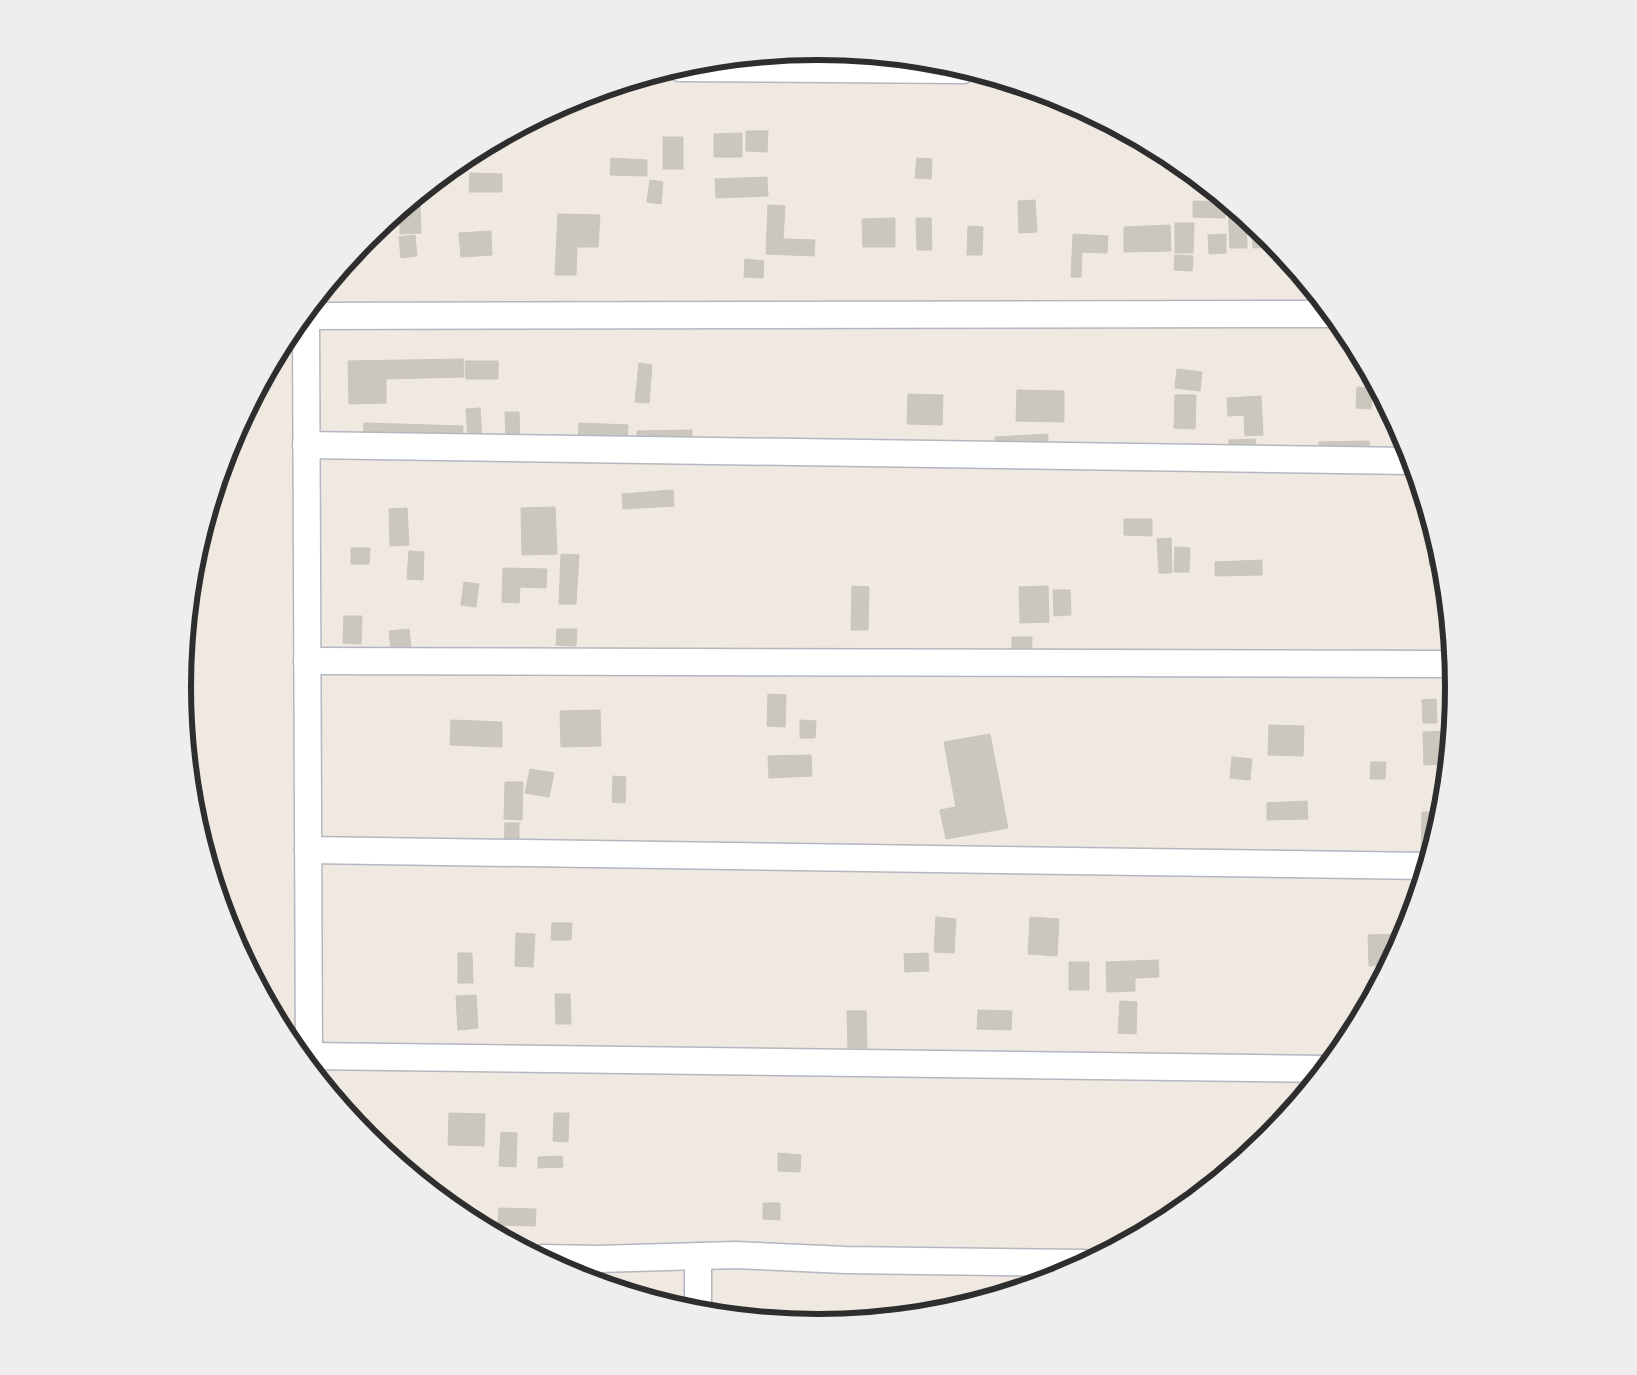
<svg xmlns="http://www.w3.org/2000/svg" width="1637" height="1375" font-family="'Noto Sans',sans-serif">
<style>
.building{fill:#cbc7bf;stroke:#cbc5ba}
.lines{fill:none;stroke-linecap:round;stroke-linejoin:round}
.minor-casing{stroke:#b4b7c1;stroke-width:29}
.minor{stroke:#fff;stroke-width:26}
.rim{fill:none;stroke:#2e2e2e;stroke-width:6}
</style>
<rect width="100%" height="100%" fill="#efe9e1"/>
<g class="building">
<path d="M 746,131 L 768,131 L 767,152 L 746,151 Z"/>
<path d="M 742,133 L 742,157 L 714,157 L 714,134 Z"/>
<rect x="663" y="137" width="20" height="32"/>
<path d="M 611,158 L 647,160 L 647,176 L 610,175 Z"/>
<path d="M 917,158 L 932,159 L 931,179 L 915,178 Z"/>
<path d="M 470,173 L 502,174 L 502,192 L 469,192 Z"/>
<path d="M 767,177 L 768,196 L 716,198 L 715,179 Z"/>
<path d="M 650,180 L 663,182 L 661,204 L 647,202 Z"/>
<path d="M 1035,200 L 1037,232 L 1019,233 L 1018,201 Z"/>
<path d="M 1193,201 L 1225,202 L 1225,218 L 1193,217 Z"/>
<path d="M 1228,204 L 1246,219 L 1247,248 L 1230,248 Z"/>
<path d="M 768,205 L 785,206 L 783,239 L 815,240 L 814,256 L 766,254 Z"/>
<path d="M 407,206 L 420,206 L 421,233 L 400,234 L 400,212 Z"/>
<path d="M 558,214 L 600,215 L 598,247 L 577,247 L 576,275 L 555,275 Z"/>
<path d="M 895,218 L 895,247 L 863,247 L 862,219 Z"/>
<path d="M 916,218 L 931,218 L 932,250 L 917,250 Z"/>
<path d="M 1175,223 L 1194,223 L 1193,253 L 1175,253 Z"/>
<path d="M 1170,225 L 1171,251 L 1124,252 L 1124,227 Z"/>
<path d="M 968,226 L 983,227 L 982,255 L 967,255 Z"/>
<path d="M 491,231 L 492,255 L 461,257 L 459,233 Z"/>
<path d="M 1262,232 L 1270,240 L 1271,247 L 1253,248 L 1252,233 Z"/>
<path d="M 1073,234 L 1108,236 L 1107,253 L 1082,252 L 1081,277 L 1071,277 Z"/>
<path d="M 1226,234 L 1226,253 L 1209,254 L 1208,235 Z"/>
<path d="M 415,235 L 417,256 L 401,258 L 399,237 Z"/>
<path d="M 1175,255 L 1193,256 L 1192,271 L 1174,270 Z"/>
<path d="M 745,259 L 764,261 L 763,278 L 744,277 Z"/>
<path d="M 463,359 L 464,377 L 386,379 L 386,403 L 349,404 L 348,361 Z"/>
<path d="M 465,361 L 498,361 L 498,379 L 466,379 Z"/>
<path d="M 639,363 L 652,365 L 649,403 L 635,402 Z"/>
<path d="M 1177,369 L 1202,372 L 1200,391 L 1175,388 Z"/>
<path d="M 1357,387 L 1372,388 L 1371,409 L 1356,408 Z"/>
<path d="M 1017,390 L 1064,391 L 1064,422 L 1016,421 Z"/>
<path d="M 908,394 L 943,395 L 942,425 L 907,424 Z"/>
<path d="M 1175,395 L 1196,395 L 1195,429 L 1174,428 Z"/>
<path d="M 1261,396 L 1263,435 L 1245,436 L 1244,415 L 1228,416 L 1227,398 Z"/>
<path d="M 480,408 L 482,440 L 468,441 L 466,409 Z"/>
<path d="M 505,412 L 519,412 L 520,444 L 506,444 Z"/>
<path d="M 364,423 L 463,426 L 462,445 L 363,441 Z"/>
<path d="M 579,423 L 628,425 L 627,447 L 578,445 Z"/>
<path d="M 692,430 L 692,448 L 637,449 L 637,431 Z"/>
<path d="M 1048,434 L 1048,449 L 996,452 L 995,437 Z"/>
<path d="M 1255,439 L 1256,454 L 1229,455 L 1229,440 Z"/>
<path d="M 1369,441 L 1369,455 L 1319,456 L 1319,442 Z"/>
<path d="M 673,490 L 674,506 L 623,509 L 622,494 Z"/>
<path d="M 555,507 L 557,554 L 522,555 L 521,508 Z"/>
<path d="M 407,508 L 409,545 L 390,546 L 389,509 Z"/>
<path d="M 1124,519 L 1152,519 L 1152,536 L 1124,535 Z"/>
<path d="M 1429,534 L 1434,534 L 1443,565 L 1429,565 Z"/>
<path d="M 1171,538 L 1172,573 L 1159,573 L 1157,539 Z"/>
<path d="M 1175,547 L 1190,548 L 1189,572 L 1174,572 Z"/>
<path d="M 351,548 L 370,548 L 369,564 L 351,564 Z"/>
<path d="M 409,551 L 424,552 L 423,580 L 407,579 Z"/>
<path d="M 561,554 L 579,555 L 576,604 L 559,604 Z"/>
<path d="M 1262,560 L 1262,575 L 1215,576 L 1215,562 Z"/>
<path d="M 503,568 L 547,569 L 546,588 L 520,587 L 519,603 L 502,602 Z"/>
<path d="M 464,582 L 479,584 L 476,607 L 461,605 Z"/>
<path d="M 852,586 L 869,587 L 868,630 L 851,630 Z"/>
<path d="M 1048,586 L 1049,622 L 1020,623 L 1019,587 Z"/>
<path d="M 1053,590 L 1070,590 L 1071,615 L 1054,616 Z"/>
<path d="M 344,616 L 362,616 L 361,644 L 343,643 Z"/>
<path d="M 409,629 L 411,648 L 391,650 L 389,631 Z"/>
<path d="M 557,629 L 577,629 L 576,646 L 556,645 Z"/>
<path d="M 1012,637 L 1032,637 L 1031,669 L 1012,669 Z"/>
<path d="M 768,694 L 786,695 L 785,727 L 767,726 Z"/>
<path d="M 1436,699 L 1437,723 L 1423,723 L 1422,700 Z"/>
<path d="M 600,710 L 601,746 L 561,747 L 560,711 Z"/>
<path d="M 451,720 L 502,722 L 502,747 L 450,745 Z"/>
<path d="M 800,720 L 816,721 L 815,738 L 800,738 Z"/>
<path d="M 1269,725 L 1304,726 L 1303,756 L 1268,755 Z"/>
<path d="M 1450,731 L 1447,764 L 1424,765 L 1423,732 Z"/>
<path d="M 990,734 L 1008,828 L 946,839 L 940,810 L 956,807 L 944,742 Z"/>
<path d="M 811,755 L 812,776 L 769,778 L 768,756 Z"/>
<path d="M 1232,757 L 1252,759 L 1250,780 L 1230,778 Z"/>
<path d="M 1371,762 L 1386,762 L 1385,779 L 1370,779 Z"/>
<path d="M 530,769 L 554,773 L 549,797 L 525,793 Z"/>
<path d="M 613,776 L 626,777 L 625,803 L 612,802 Z"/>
<path d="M 505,782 L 523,782 L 522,820 L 504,819 Z"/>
<path d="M 1307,801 L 1308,819 L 1267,820 L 1267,803 Z"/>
<path d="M 1422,812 L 1439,812 L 1438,826 L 1428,858 L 1421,858 Z"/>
<path d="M 505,823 L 519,823 L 519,843 L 504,843 Z"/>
<path d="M 207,853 L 214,853 L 214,876 Z"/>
<path d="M 936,917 L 956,919 L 954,953 L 934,952 Z"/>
<path d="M 1030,917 L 1059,919 L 1057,956 L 1028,954 Z"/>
<path d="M 552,923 L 572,923 L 571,940 L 551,940 Z"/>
<path d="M 516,933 L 535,934 L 533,967 L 515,966 Z"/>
<path d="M 1398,934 L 1399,945 L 1388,965 L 1369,966 L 1368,935 Z"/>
<path d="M 458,953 L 472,953 L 473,983 L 458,983 Z"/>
<path d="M 928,953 L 929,971 L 905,972 L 904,954 Z"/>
<path d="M 1158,960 L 1159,977 L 1135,978 L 1135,991 L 1107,992 L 1106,962 Z"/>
<rect x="1069" y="962" width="20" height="28"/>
<path d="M 555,994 L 570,994 L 571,1024 L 556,1024 Z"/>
<path d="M 476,995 L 478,1028 L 458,1030 L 456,996 Z"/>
<path d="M 1120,1001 L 1137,1002 L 1136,1034 L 1118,1033 Z"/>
<path d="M 978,1010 L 1012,1011 L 1011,1030 L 977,1029 Z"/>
<path d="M 847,1011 L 866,1011 L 867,1048 L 848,1048 Z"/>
<path d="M 449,1113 L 485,1114 L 484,1146 L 448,1145 Z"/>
<path d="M 554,1113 L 569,1113 L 568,1142 L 553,1141 Z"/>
<path d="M 501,1132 L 517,1133 L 516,1167 L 499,1166 Z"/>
<path d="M 778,1153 L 801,1155 L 800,1172 L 778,1171 Z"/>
<path d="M 562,1156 L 563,1167 L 538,1168 L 538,1157 Z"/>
<path d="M 763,1203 L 780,1203 L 780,1220 L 763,1219 Z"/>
<path d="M 499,1208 L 536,1209 L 535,1226 L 498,1225 Z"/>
</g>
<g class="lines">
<g class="minor-casing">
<g id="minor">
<path d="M 680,68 L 963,70"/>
<path d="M 304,316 L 1331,314"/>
<path d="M 306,317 L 309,1064"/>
<path d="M 306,445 L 1411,461"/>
<path d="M 307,661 L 1452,664"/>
<path d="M 308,850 L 1426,866"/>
<path d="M 309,1056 L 1325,1069"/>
<path d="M 543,1258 L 598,1259 L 735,1255 L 845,1260 L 1084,1263"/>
<path d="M 698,1312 L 698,1256"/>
</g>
</g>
<use href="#minor" class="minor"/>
</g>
<path d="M0 0H1637V1375H0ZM191 687a627 627 0 1 1 1254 0a627 627 0 1 1-1254 0Z" fill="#eee" fill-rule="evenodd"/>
<path class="rim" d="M191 687a627 627 0 1 1 1254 0a627 627 0 1 1-1254 0Z"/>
</svg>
